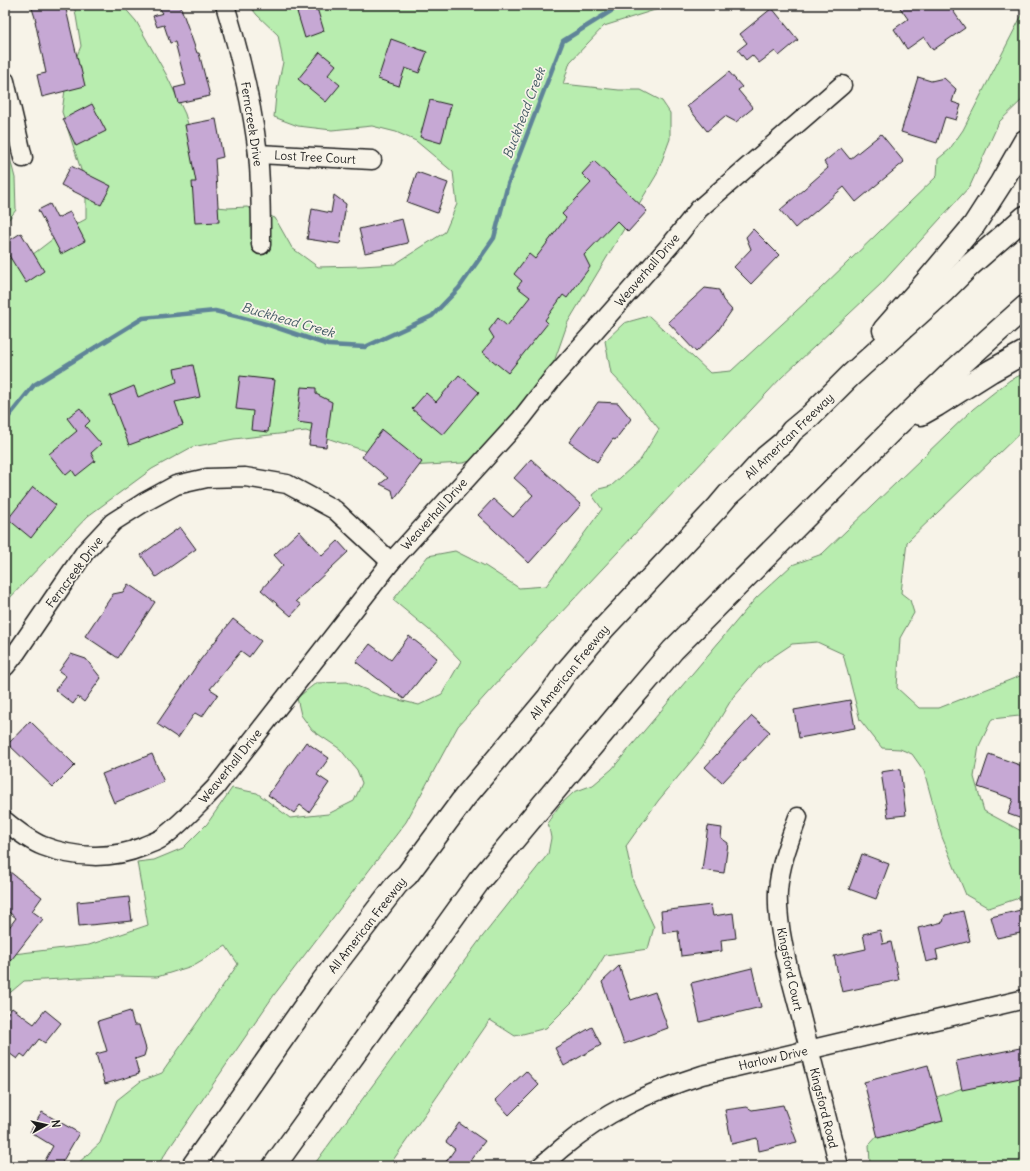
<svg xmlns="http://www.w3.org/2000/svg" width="1030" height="1171" font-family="Delius,sans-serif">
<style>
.green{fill:#b8edaf;stroke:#6a8466}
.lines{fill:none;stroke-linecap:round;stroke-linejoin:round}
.stream{stroke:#5f8498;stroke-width:4.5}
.building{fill:#c6a8d4;stroke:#1c1c1c}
.street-casing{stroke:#1c1c1c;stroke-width:21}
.highway-casing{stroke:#1c1c1c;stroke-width:25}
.street{stroke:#f7f3e8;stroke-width:18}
.highway{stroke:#f7f3e8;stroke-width:22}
.labels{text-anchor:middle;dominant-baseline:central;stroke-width:3.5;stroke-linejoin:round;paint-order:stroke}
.street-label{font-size:12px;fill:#1c1c1c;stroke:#f7f3e8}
.water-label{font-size:13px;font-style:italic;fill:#435964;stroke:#f7f3e8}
</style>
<rect width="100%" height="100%" fill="#f7f3e8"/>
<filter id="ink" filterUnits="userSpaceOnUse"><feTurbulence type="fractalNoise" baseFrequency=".025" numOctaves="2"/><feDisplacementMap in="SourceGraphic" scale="8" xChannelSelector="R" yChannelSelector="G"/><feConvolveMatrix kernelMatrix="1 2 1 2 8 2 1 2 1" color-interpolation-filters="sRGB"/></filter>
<g filter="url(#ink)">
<g class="green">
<path d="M 74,5 L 122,5 L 136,21 L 166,74 L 185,114 L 202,172 L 204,206 L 228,208 L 247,207 L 275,218 L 292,248 L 318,267 L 362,266 L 395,264 L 445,232 L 457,204 L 453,172 L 416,141 L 396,132 L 372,126 L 332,130 L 298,126 L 274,117 L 276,95 L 283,62 L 278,35 L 257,15 L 249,5 L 693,5 L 658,9 L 604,26 L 570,62 L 563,84 L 619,90 L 641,90 L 662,101 L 670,113 L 670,139 L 657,174 L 568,322 L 539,405 L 484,457 L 463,463 L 410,466 L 306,431 L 234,439 L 192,447 L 152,469 L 88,516 L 5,603 L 5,259 L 28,258 L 62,232 L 86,219 L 86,185 L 62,112 L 66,82 L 81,46 L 76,16 Z"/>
<path d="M 1025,9 L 1025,97 L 999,122 L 970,186 L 882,283 L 781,378 L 528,648 L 458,726 L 406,822 L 274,995 L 157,1166 L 75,1166 L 100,1143 L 117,1100 L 141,1081 L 162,1073 L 238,964 L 226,946 L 192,966 L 157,977 L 119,976 L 24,981 L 5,997 L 5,955 L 89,945 L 148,925 L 137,862 L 154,860 L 183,848 L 207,824 L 232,788 L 257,793 L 290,818 L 328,814 L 354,801 L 362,783 L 357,770 L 340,749 L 312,730 L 301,715 L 297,698 L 316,683 L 347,682 L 379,695 L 419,705 L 442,694 L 461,661 L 440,639 L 393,600 L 428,556 L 455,551 L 485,566 L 519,588 L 546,586 L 602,509 L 592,495 L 599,489 L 611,486 L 641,459 L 659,429 L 632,395 L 611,373 L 605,341 L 624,323 L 649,316 L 710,373 L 731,371 L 820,289 L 937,176 L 938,159 L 949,150 L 963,130 Z"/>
<path d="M 5,139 L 15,178 L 16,210 L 5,224 Z"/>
<path d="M 1025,373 L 1025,428 L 907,542 L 901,593 L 910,600 L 914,613 L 900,638 L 897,688 L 919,708 L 939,708 L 1025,674 L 1025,716 L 1019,716 L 992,719 L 979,746 L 974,777 L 984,811 L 1025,833 L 1025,896 L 989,908 L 966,895 L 942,837 L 924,771 L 912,754 L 900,749 L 882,748 L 860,720 L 843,654 L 817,642 L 792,644 L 762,664 L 733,697 L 702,748 L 658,801 L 626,846 L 633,881 L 654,927 L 648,949 L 605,955 L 583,991 L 546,1028 L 515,1036 L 490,1020 L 389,1166 L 313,1166 L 479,941 L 548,854 L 551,838 L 548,822 L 559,806 L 574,792 L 593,785 L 612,769 L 756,598 L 792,565 L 822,554 L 973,409 L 1010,380 Z"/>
<path d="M 1018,1069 L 1025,1069 L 1025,1166 L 871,1166 L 870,1164 L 869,1145 L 899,1113 L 925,1101 Z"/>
</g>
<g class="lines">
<path class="stream" d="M 5,421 L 34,385 L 143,318 L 215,311 L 240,317 L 266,324 L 328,345 L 365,347 L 432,316 L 459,288 L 494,238 L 508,184 L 563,41 L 619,6 L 624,5"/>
</g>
<g class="building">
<path d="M 31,5 L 65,5 L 79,65 L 80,65 L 85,86 L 42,97 L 37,75 L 46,73 L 35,21 L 36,21 Z"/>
<path d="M 157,5 L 180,5 L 197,53 L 199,53 L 210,96 L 178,103 L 174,88 L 186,85 L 175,42 L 170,43 L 164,25 L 157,27 L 153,16 L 163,13 Z"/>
<path d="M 295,5 L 316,5 L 324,31 L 305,38 Z"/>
<path d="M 898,5 L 949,5 L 965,28 L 933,50 L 924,37 L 907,49 L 894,29 L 908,19 Z"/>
<path d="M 772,8 L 798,40 L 779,56 L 775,51 L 759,63 L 752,55 L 746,60 L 738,50 L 747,43 L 740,34 Z"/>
<path d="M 391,39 L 427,52 L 419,73 L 405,68 L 399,86 L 378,79 Z"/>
<path d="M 320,52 L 336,65 L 328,75 L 340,85 L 326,102 L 298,79 Z"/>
<path d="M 729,72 L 742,87 L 738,90 L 753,108 L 736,122 L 725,116 L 707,131 L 687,106 Z"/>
<path d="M 918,77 L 931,81 L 944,78 L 956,89 L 952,102 L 961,105 L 956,120 L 945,117 L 937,143 L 901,132 Z"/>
<path d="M 430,100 L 451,105 L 441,143 L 420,137 Z"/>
<path d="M 92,104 L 106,131 L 76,146 L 63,119 Z"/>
<path d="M 216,119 L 223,157 L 215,159 L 219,222 L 195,223 L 192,182 L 196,182 L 185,125 Z"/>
<path d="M 881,134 L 904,162 L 856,202 L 844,187 L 803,222 L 803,221 L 795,228 L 780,210 L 828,168 L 824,162 L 841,148 L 850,159 Z"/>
<path d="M 594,161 L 647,211 L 628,232 L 617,221 L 584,255 L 590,267 L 567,298 L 563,295 L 545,320 L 548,323 L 508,373 L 482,352 L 494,338 L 489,330 L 498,318 L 507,326 L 530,297 L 517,287 L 522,281 L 514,274 L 529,254 L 535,259 L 566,218 L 562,214 L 591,183 L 582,174 Z"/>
<path d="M 71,166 L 111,186 L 101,205 L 61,185 Z"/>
<path d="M 417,172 L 448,183 L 437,213 L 407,202 Z"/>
<path d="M 334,195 L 346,204 L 340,244 L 307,239 L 312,209 L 331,213 Z"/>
<path d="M 50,204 L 57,218 L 70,212 L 85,241 L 61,254 L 38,210 Z"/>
<path d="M 402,219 L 408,243 L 365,253 L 359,229 Z"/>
<path d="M 753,229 L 779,255 L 751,284 L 734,267 L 751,249 L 746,237 Z"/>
<path d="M 21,233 L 44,271 L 26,283 L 5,249 L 5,243 Z"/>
<path d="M 705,288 L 719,290 L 723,300 L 732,310 L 717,332 L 696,352 L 668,322 Z"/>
<path d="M 193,365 L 200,397 L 175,402 L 183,425 L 129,445 L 110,396 L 134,386 L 138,397 L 177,382 L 174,369 Z"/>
<path d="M 459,375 L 479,392 L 443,435 L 412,409 L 426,393 L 436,402 Z"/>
<path d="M 240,376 L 275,380 L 268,432 L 251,430 L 253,411 L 236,409 Z"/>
<path d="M 301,387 L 316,388 L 316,394 L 332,402 L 326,447 L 309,445 L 312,424 L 297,422 Z"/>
<path d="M 598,402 L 618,403 L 631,419 L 615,440 L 613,439 L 597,462 L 569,442 Z"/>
<path d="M 80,408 L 90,421 L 85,426 L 101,444 L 91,453 L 95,461 L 76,476 L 72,470 L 66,475 L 49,454 L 77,431 L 67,418 Z"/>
<path d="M 382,430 L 422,462 L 394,499 L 392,490 L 380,484 L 388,478 L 362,457 Z"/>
<path d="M 531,459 L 581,505 L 529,563 L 478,515 L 493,499 L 513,517 L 533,495 L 514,478 Z"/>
<path d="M 33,487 L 56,505 L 31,538 L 8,519 Z"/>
<path d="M 180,527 L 196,549 L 156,577 L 141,555 Z"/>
<path d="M 299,531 L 322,556 L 338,541 L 348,552 L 296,601 L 301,605 L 291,616 L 261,590 L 283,565 L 274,555 Z"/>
<path d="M 128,584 L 155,602 L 118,658 L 85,636 L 113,594 L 123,592 Z"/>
<path d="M 233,619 L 261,641 L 249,657 L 241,651 L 210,689 L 218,694 L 202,717 L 195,713 L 178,738 L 157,724 L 201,659 Z"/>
<path d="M 409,636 L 437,658 L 404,699 L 356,662 L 370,644 L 391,660 Z"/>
<path d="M 71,654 L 86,659 L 101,678 L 84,702 L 78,697 L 73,704 L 55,690 L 66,676 L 59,671 Z"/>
<path d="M 850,700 L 855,728 L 799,738 L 794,710 Z"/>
<path d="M 752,716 L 770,732 L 722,783 L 705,767 Z"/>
<path d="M 30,721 L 75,765 L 53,787 L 8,744 Z"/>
<path d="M 306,742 L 329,758 L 317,775 L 329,783 L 309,812 L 300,805 L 294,813 L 268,795 Z"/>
<path d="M 152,754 L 164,782 L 114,803 L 102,774 Z"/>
<path d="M 989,754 L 1025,767 L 1025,820 L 1008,814 L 1013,799 L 978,787 Z"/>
<path d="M 900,769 L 906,815 L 888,817 L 881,772 Z"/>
<path d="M 708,826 L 722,828 L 721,838 L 728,843 L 724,873 L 702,870 Z"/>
<path d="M 862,854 L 889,864 L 876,899 L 849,889 Z"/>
<path d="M 5,868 L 42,897 L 32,911 L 43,919 L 5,968 L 5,933 L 16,918 L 5,909 Z"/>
<path d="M 129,897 L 132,921 L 79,926 L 77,902 Z"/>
<path d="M 711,905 L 713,916 L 733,913 L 736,938 L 721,940 L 722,951 L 681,956 L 678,931 L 663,933 L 661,911 Z"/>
<path d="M 1025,909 L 1025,932 L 997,938 L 991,917 Z"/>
<path d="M 963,911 L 970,941 L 936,950 L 938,959 L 926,962 L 918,928 L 943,922 L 945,915 Z"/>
<path d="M 880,930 L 883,944 L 891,942 L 899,980 L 842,992 L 834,956 L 866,949 L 863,934 Z"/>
<path d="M 619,966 L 631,1000 L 655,992 L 668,1028 L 624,1044 L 602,982 Z"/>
<path d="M 752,968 L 761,1007 L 700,1022 L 691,983 Z"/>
<path d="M 12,1008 L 34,1024 L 45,1010 L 61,1023 L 45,1043 L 39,1039 L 25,1057 L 21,1054 L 17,1059 L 5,1050 L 5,1017 Z"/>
<path d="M 130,1011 L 134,1025 L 139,1025 L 146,1049 L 144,1056 L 135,1059 L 139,1074 L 105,1084 L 96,1054 L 107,1051 L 98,1021 Z"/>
<path d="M 592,1027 L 601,1045 L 564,1066 L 555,1048 Z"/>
<path d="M 1025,1047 L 1025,1077 L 962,1090 L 956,1061 Z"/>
<path d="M 928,1065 L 943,1121 L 878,1138 L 864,1082 Z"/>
<path d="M 526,1071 L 539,1085 L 509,1115 L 495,1100 Z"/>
<path d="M 783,1105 L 797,1142 L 759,1151 L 757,1138 L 732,1144 L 725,1110 L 747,1107 L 752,1110 Z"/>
<path d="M 42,1112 L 79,1133 L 60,1166 L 42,1166 L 53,1146 L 30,1132 Z"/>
<path d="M 459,1123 L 485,1141 L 466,1166 L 443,1166 L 455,1149 L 446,1142 Z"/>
</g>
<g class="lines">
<g class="street-casing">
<g id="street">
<path d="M 225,5 C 240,54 252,103 258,154 C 261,184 261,215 261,245"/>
<path d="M 5,81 L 23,158"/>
<path d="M 258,154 L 372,160"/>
<path d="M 5,667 L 16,653 L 85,552 L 113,522 L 143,503 L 176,485 L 207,478 L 245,477 L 287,484 L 335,510 L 391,562"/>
<path d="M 798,817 C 789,842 780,864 778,891 C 776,929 790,975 800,1013 C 813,1064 826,1115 839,1166"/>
<path d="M 5,821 C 16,830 30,841 43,846 C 74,858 111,860 142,847 C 148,844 156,842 162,838 C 181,824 198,805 215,788 L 391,562 L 521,419 L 553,378 L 672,243 L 699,209 L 842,85"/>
<path d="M 541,1166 C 548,1160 555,1154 562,1148 C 605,1112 649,1092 702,1075 L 1025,999"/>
</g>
</g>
<g class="highway-casing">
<g id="highway">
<path d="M 884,330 L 927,281 L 974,225 L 1001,183 L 1025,141"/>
<path d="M 921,414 L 937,405 L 991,371 L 1025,352"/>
<path d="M 193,1166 L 322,982 L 397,884 L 407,875 L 465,797 L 548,698 L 566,672 L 603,629 L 717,508 L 728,495 L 747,478 L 766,457 L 783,443 L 792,431 L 810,416 L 850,376 L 944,291 L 969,266 L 1025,217"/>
<path d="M 274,1166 L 479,881 L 626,705 L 673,650 L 893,429 L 949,375 L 1025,307"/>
</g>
</g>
<use href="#street" class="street"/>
<use href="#highway" class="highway"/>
</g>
</g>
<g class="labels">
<g class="street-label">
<text transform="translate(252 124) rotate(81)">Ferncreek Drive</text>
<text transform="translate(315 157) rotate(3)">Lost Tree Court</text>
<text transform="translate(647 270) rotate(-49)">Weaverhall Drive</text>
<text transform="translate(789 436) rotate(-44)">All American Freeway</text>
<text transform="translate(434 514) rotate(-48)">Weaverhall Drive</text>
<text transform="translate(74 572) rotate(-53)">Ferncreek Drive</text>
<text transform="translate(569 672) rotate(-51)">All American Freeway</text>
<text transform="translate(230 766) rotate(-51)">Weaverhall Drive</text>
<text transform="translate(367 925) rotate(-52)">All American Freeway</text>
<text transform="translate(790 969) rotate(78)">Kingsford Court</text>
<text transform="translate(773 1058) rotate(-13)">Harlow Drive</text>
<text transform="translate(824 1108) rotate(76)">Kingsford Road</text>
</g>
<g class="water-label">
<text transform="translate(524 113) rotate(-69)">Buckhead Creek</text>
<text transform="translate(288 320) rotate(16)">Buckhead Creek</text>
</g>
</g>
<rect width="1030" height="1171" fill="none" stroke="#f7f3e8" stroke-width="20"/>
<rect x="10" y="10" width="1010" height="1151" fill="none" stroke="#1c1c1c" stroke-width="1.5" filter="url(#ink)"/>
<g transform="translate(46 1125) rotate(82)" stroke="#f7f3e8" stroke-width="3" paint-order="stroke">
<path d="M0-3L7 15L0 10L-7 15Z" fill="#1c1c1c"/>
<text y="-6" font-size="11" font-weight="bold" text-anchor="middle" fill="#1c1c1c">N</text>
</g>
</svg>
